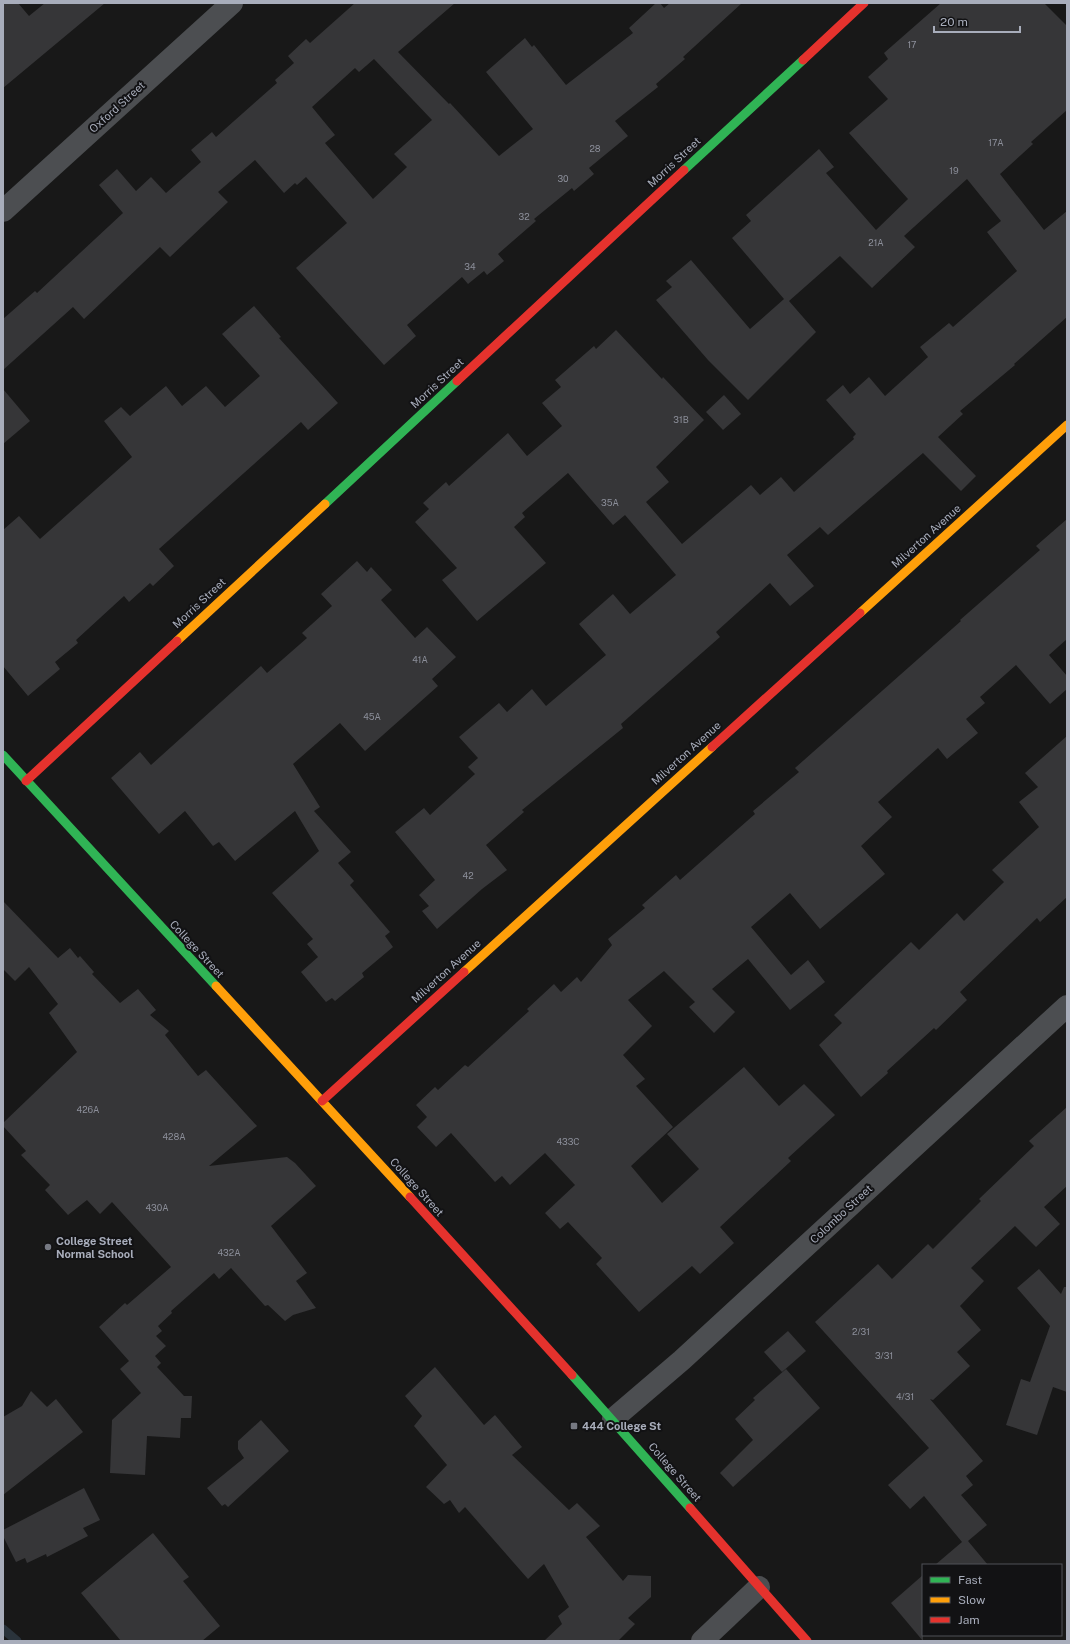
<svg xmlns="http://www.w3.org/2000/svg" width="1070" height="1644" font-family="'Public Sans',sans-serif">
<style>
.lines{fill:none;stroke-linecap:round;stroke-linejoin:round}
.stream{stroke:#2a333b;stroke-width:9}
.building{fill:#363638;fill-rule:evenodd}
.street{stroke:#4c4e51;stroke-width:22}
.fast{stroke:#30b455;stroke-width:9}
.slow{stroke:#ff9f0a;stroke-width:9}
.jam{stroke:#e5322d;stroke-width:9}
.poi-dot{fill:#767982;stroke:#121214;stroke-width:1.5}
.labels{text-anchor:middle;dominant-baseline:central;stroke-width:4;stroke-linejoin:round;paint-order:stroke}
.number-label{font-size:9px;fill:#8c8f9a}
.street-label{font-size:11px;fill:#a8adbb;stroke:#121214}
.poi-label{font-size:11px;font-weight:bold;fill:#a8adbb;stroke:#121214;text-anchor:start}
</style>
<rect width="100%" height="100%" fill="#181818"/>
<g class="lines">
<path class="stream" d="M 3,1629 L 17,1641"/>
</g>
<g class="building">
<path d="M 3,3 L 18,3 L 29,16 L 45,3 L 105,3 L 3,88 Z"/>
<path d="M 355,3 L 455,3 L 398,52 L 449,104 L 450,103 L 499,156 L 533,129 L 486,72 L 525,38 L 532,47 L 534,45 L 566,85 L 633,33 L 629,28 L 656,3 L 660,3 L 664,8 L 670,3 L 742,3 L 683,57 L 685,59 L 656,84 L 658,87 L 615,121 L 628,136 L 589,168 L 594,174 L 574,191 L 572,188 L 534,219 L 536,221 L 498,254 L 504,261 L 487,275 L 484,271 L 468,284 L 462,277 L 407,325 L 416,336 L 384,365 L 296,268 L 347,223 L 306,177 L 297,185 L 295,183 L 284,193 L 255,160 L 218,192 L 228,202 L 170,257 L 160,247 L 84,319 L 73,307 L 3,370 L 3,319 L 35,291 L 37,293 L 123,213 L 99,185 L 117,169 L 136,191 L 151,177 L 166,193 L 201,162 L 191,150 L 212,132 L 216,137 L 277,83 L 275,80 L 294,63 L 288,56 L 306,39 L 310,43 ZM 374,59 L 432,120 L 394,154 L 407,167 L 373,199 L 325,143 L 335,135 L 312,107 L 355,68 L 359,72 Z"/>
<path d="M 941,3 L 1044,3 L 1067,26 L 1067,110 L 1031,142 L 1033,144 L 1000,174 L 1044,230 L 1067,211 L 1067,317 L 1014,364 L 1015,365 L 960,411 L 963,414 L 938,437 L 976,476 L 961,491 L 923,453 L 828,535 L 820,527 L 787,555 L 814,586 L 790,606 L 770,583 L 716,632 L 720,637 L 621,724 L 623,728 L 522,810 L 524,812 L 486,845 L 507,870 L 482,889 L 437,929 L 422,911 L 429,906 L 419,895 L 435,880 L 395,832 L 424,808 L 430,815 L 475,774 L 468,767 L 478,758 L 459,737 L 499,703 L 507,712 L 532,689 L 546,706 L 606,655 L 579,624 L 613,594 L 630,614 L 676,575 L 625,515 L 613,525 L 568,473 L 522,513 L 525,517 L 514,527 L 546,563 L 477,621 L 442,580 L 457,568 L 415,522 L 429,509 L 423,503 L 446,482 L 449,486 L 508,433 L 527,456 L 562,426 L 542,403 L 561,387 L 555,380 L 594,346 L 596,349 L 616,330 L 662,379 L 663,377 L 704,420 L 656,467 L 669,482 L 646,502 L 682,544 L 751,485 L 760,495 L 781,477 L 794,492 L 854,439 L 853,437 L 856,434 L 826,400 L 843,385 L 850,394 L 869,377 L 885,396 L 928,357 L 920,347 L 949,323 L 953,327 L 1017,271 L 987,232 L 1001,221 L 967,179 L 904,236 L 915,247 L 872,288 L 840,256 L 789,301 L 816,332 L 748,400 L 708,360 L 656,300 L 672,287 L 666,281 L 691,260 L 750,329 L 784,299 L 732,238 L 751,221 L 746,215 L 819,149 L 834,167 L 826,173 L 876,230 L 908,199 L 849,133 L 888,99 L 868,77 L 888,59 L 884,53 Z"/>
<path d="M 254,306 L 281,337 L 279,338 L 338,403 L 308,430 L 301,422 L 159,549 L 174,566 L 153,586 L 150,583 L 129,602 L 124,596 L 76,640 L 78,643 L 55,662 L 60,669 L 28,696 L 3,666 L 3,530 L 19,516 L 40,539 L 132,457 L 104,421 L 121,407 L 130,416 L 166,386 L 182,406 L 206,386 L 225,407 L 260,376 L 222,334 Z"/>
<path d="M 3,389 L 30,421 L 3,444 Z"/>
<path d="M 724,395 L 741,414 L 723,430 L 706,412 Z"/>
<path d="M 1067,519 L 1067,639 L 1049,655 L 1067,676 L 1067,689 L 1050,704 L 1016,665 L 980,697 L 985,703 L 966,719 L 978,733 L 947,759 L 938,748 L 878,802 L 892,817 L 861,846 L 885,874 L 820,929 L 790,893 L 751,927 L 791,975 L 808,960 L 825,982 L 790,1010 L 748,959 L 712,989 L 735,1012 L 714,1033 L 689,1007 L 695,1002 L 664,971 L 628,1000 L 652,1026 L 623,1055 L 645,1079 L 636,1086 L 673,1127 L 631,1166 L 662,1203 L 699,1169 L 667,1134 L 744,1067 L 779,1106 L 804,1084 L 835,1115 L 788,1158 L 791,1161 L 720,1227 L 734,1243 L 700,1274 L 692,1266 L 639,1312 L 596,1264 L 602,1258 L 568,1222 L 560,1229 L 545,1213 L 575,1185 L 545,1153 L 510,1185 L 502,1176 L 495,1182 L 451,1133 L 436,1147 L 417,1127 L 427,1117 L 416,1105 L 435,1087 L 438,1090 L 465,1065 L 468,1067 L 529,1011 L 527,1009 L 554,984 L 561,992 L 577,977 L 581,982 L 612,945 L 608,939 L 645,908 L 642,905 L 676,875 L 680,880 L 755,814 L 753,811 L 799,772 L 795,768 L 961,621 L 960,620 L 1040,550 L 1036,546 Z"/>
<path d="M 357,561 L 367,572 L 371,567 L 392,590 L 381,600 L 415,638 L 427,627 L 456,657 L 432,679 L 438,686 L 365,751 L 340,723 L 293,764 L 320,807 L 314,811 L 351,852 L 338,863 L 354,881 L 350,885 L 390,932 L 385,936 L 393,947 L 362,973 L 364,977 L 335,1001 L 332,998 L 326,1002 L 301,972 L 318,957 L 307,944 L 313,939 L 272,893 L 319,851 L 295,811 L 235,861 L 219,842 L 213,846 L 185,811 L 159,834 L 111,778 L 140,752 L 151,765 L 261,666 L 267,673 L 307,638 L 302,633 L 332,606 L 321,594 Z"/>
<path d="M 1067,736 L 1067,897 L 1040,922 L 1037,918 L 960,992 L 967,1000 L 936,1030 L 934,1028 L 887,1071 L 888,1073 L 861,1097 L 819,1045 L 842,1023 L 834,1015 L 911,942 L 919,950 L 957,913 L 964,921 L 1004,882 L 992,870 L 1039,827 L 1019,802 L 1038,787 L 1025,773 Z"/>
<path d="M 3,901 L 58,958 L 70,948 L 78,958 L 80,956 L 94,972 L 92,974 L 120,1003 L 138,989 L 156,1010 L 150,1015 L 169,1031 L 165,1035 L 198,1076 L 206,1070 L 257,1126 L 209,1166 L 287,1157 L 295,1163 L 316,1186 L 271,1226 L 307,1273 L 296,1281 L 316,1308 L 293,1315 L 285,1321 L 268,1305 L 265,1306 L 231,1268 L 219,1279 L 214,1273 L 171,1311 L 172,1313 L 158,1326 L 162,1331 L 156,1336 L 166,1346 L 155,1356 L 161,1363 L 157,1367 L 184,1396 L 192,1396 L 191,1418 L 181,1418 L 180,1438 L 147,1436 L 145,1475 L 110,1473 L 112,1420 L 141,1393 L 120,1369 L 129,1361 L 99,1327 L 125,1303 L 127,1305 L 171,1267 L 112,1202 L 100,1214 L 87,1200 L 68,1215 L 45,1190 L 50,1185 L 21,1155 L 26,1151 L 3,1126 L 3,1123 L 77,1052 L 49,1013 L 58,1004 L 29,967 L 15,981 L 3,969 Z"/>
<path d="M 1067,1107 L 1067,1186 L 1044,1207 L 1060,1224 L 1036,1247 L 1015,1226 L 971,1268 L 984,1281 L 960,1306 L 981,1330 L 957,1352 L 970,1366 L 933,1400 L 930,1399 L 983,1461 L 966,1476 L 973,1485 L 961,1495 L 987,1525 L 968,1541 L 988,1565 L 935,1565 L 962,1542 L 924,1496 L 910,1509 L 888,1485 L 929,1448 L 815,1322 L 878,1264 L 892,1279 L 928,1244 L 933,1249 L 981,1201 L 979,1199 L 1034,1146 L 1029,1141 Z"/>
<path d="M 1039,1269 L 1061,1294 L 1064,1287 L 1067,1287 L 1067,1392 L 1053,1387 L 1037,1435 L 1006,1425 L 1021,1379 L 1030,1382 L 1050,1326 L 1017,1288 Z"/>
<path d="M 788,1331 L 806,1351 L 782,1372 L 764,1352 Z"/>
<path d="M 435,1367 L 484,1425 L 495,1415 L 522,1447 L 512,1455 L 569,1510 L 577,1503 L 600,1526 L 586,1537 L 623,1581 L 628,1575 L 651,1576 L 651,1597 L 628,1618 L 635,1624 L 618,1641 L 544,1641 L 562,1624 L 558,1616 L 569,1607 L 544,1564 L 528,1579 L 465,1507 L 459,1513 L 450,1500 L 444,1504 L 426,1487 L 447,1465 L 414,1426 L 422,1416 L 405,1396 Z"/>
<path d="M 786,1369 L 820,1408 L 733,1487 L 720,1473 L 753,1440 L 735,1419 L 755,1400 L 753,1398 Z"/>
<path d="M 31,1391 L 47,1407 L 56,1399 L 83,1432 L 3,1495 L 3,1417 L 22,1406 Z"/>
<path d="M 261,1420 L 289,1451 L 228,1507 L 225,1504 L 222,1506 L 207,1488 L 244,1458 L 238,1449 L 238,1441 Z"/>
<path d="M 84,1488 L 100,1520 L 83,1528 L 88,1536 L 47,1557 L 46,1554 L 27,1563 L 25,1558 L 16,1562 L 3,1536 L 3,1530 Z"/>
<path d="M 153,1533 L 189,1577 L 183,1581 L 220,1626 L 202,1641 L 121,1641 L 81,1593 Z"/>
<path d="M 923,1575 L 923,1641 L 891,1603 Z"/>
</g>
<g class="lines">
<g class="street">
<path d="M 3,211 L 232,3"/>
<path d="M 613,1419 L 682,1360 L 1067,1006"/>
<path d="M 702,1641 L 759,1587"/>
</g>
<g class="fast">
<path d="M 684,170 L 803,60"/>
<path d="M 325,504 L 457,381"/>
<path d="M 3,755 L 216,986"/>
<path d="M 572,1375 L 690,1508"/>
</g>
<g class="slow">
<path d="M 860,613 L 1067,425"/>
<path d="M 177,641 L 325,504"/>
<path d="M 464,972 L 712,747"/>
<path d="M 216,986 L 410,1197"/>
</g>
<g class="jam">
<path d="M 803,60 L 864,3"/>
<path d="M 457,381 L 684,170"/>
<path d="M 712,747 L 860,613"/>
<path d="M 26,781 L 177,641"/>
<path d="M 322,1101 L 464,972"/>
<path d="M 410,1197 L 572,1375"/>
<path d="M 690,1508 L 807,1641"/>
</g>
</g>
<g class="poi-dot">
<circle cx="48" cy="1247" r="4"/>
<rect x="570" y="1422" width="8" height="8" rx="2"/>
</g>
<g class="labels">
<g class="number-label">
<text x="912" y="44">17</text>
<text x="996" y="142">17A</text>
<text x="595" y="148">28</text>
<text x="954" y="170">19</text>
<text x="563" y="178">30</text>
<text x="524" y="216">32</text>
<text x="876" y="242">21A</text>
<text x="470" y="266">34</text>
<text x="681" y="419">31B</text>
<text x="610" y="502">35A</text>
<text x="420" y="659">41A</text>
<text x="372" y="716">45A</text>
<text x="468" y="875">42</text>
<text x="88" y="1109">426A</text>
<text x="174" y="1136">428A</text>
<text x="568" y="1141">433C</text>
<text x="157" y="1207">430A</text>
<text x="229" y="1252">432A</text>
<text x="861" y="1331">2/31</text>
<text x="884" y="1355">3/31</text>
<text x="905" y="1396">4/31</text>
</g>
<g class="street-label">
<text transform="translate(117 107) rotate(-42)">Oxford Street</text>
<text transform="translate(674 162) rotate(-43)">Morris Street</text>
<text transform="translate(437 383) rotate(-43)">Morris Street</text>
<text transform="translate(926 536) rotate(-42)">Milverton Avenue</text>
<text transform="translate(199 603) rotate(-43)">Morris Street</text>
<text transform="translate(686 753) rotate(-42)">Milverton Avenue</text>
<text transform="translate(197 949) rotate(47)">College Street</text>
<text transform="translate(446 971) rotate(-42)">Milverton Avenue</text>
<text transform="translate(417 1187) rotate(48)">College Street</text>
<text transform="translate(841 1214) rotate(-43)">Colombo Street</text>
<text transform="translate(675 1472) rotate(49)">College Street</text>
</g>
<g class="poi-label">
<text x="56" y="1241">College Street<tspan x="56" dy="13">Normal School</tspan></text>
<text x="582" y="1426">444 College St</text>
</g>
</g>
<rect width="1070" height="1644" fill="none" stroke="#a8adbb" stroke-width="8"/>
<rect x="922" y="1564" width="140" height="72" fill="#121214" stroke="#4e5057"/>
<rect x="930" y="1577" width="20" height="6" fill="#30b455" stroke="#4e5057"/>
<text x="958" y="1584" font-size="12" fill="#a8adbb">Fast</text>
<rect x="930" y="1597" width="20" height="6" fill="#ff9f0a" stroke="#4e5057"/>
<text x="958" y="1604" font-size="12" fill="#a8adbb">Slow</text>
<rect x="930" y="1617" width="20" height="6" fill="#e5322d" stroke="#4e5057"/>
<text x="958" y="1624" font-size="12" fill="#a8adbb">Jam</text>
<path d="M934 26v6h86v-6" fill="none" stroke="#a8adbb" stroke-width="2"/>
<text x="940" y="26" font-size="12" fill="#a8adbb" stroke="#121214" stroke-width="3" paint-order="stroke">20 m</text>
</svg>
